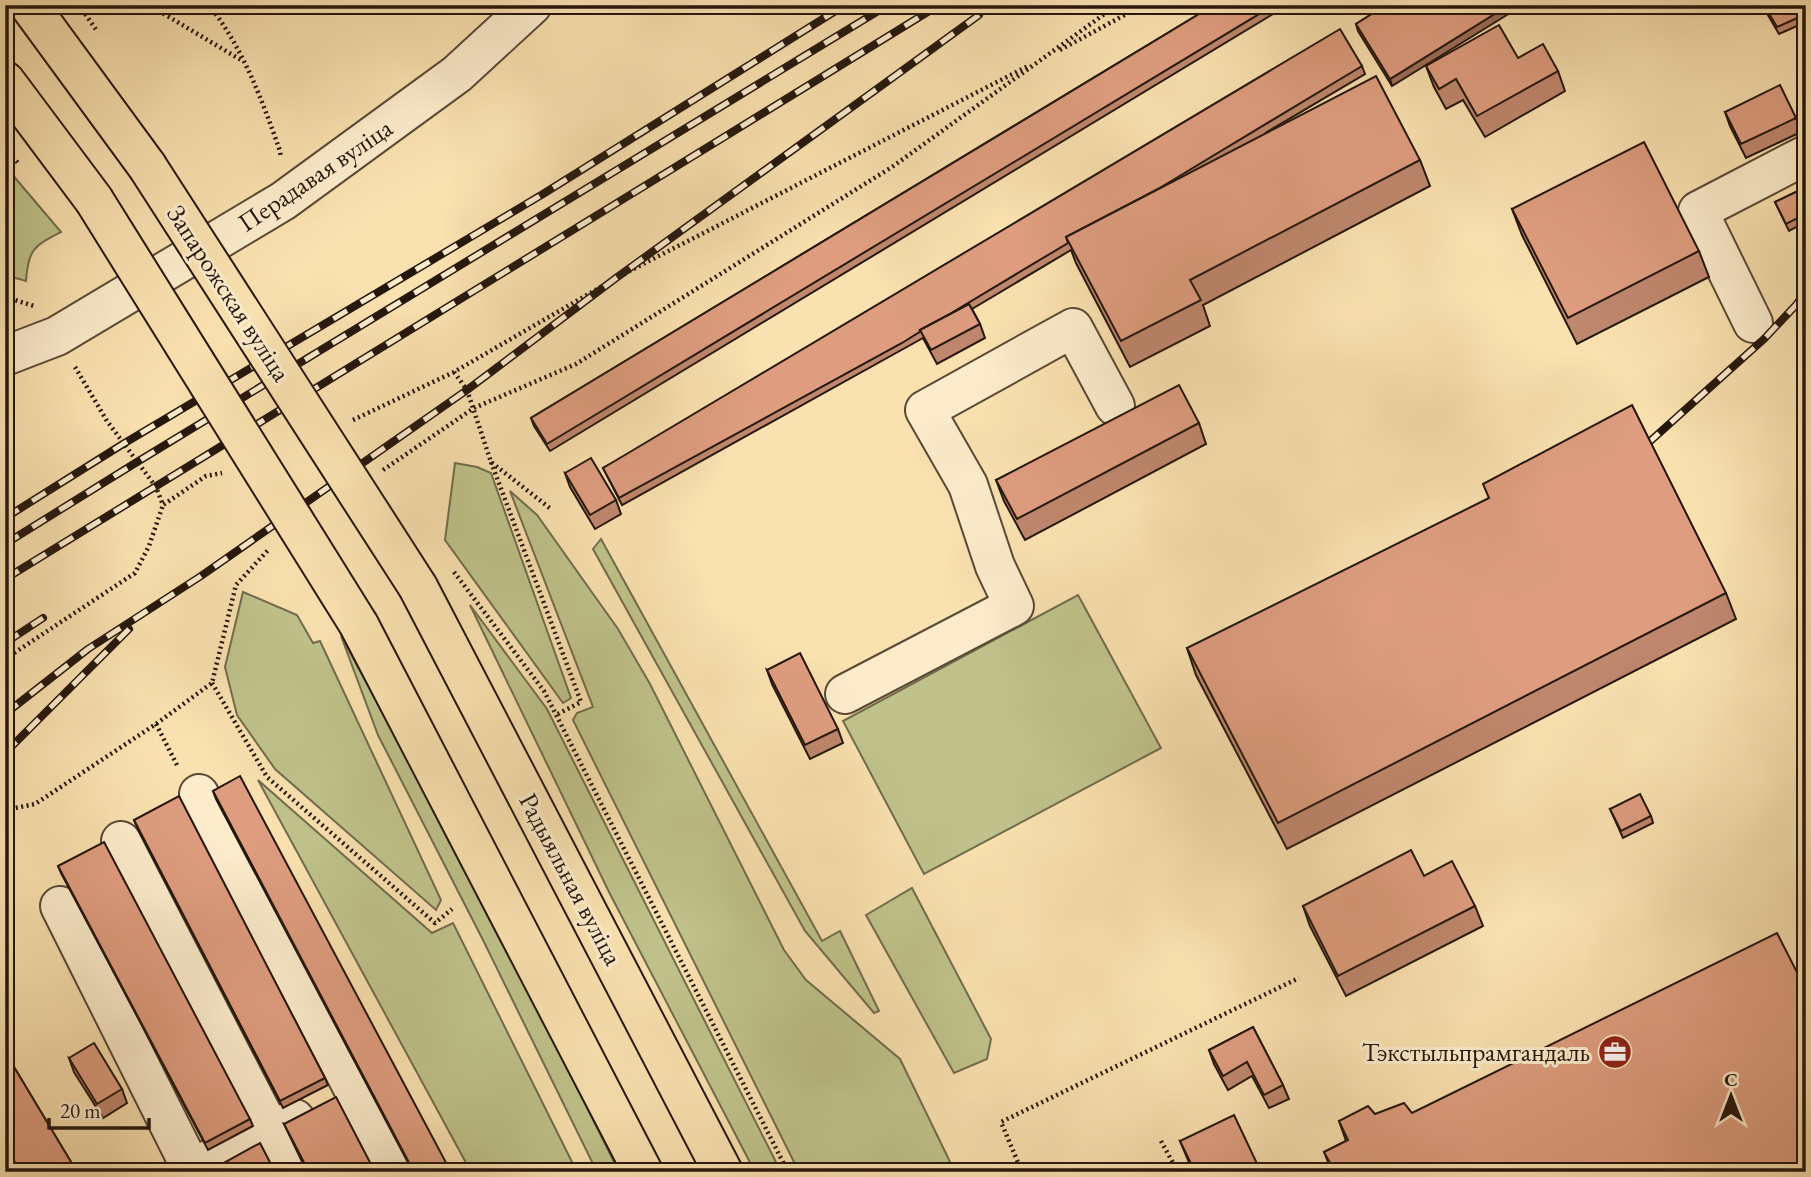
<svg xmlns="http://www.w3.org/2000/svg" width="1811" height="1177" font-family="'EB Garamond',serif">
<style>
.green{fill:#bfc38b;stroke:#726c4c;stroke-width:2}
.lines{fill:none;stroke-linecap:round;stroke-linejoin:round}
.minor-casing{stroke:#5a4935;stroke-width:42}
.major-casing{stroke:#25160c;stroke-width:42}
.path{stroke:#25160c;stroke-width:4.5;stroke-dasharray:2 3.5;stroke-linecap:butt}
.minor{stroke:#fceccc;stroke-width:38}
.major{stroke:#fae1b0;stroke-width:38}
.rail-casing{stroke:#25160c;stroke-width:8}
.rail{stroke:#fceccc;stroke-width:5;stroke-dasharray:16;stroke-linecap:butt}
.major-bridge-casing{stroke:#25160c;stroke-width:42;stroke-linecap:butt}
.major-bridge{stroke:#fae1b0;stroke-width:38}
.wall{fill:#bf876d;stroke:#25160c;stroke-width:2}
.shaded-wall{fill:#9b6e59;stroke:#25160c;stroke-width:2}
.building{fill:#de9d7f;stroke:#25160c;stroke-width:2}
.labels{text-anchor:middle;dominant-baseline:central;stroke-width:6;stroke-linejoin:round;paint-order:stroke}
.street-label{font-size:26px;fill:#25160c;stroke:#fceccc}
.poi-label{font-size:26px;fill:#25160c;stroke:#fceccc;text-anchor:end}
</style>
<rect width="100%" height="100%" fill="#fae1b0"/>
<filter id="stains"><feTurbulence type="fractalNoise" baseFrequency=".00286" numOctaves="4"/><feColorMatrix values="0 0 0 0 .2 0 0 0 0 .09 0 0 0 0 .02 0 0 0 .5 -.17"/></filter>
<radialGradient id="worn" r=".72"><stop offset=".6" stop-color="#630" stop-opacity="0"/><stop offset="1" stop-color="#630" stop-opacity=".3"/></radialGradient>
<g class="green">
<path d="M 5,166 L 61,232 C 34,246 28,249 26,281 L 5,275 Z"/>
<path d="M 455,463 L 477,467 L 491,473 L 571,698 L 563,703 L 445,540 Z"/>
<path d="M 510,491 L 537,515 L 618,629 L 650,684 L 784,950 L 806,980 L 900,1059 L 955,1172 L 799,1172 L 573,720 L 577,713 L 593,707 Z"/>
<path d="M 601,539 L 822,941 L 840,931 L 879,1011 L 874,1013 L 805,931 L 593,549 Z"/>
<path d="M 243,592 L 297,615 L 313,643 L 320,641 L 441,900 L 436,910 L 275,769 L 237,715 L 225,667 Z"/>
<path d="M 1078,595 L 1161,748 L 924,874 L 843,721 Z"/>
<path d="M 470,605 L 547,709 L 781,1172 L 755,1172 L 609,892 Z"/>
<path d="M 341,636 C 438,813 530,992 619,1172 L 597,1172 L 483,940 L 378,735 Z"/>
<path d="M 258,780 L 432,933 L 453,923 L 577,1172 L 471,1172 Z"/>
<path d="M 912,888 L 991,1039 L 987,1059 L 954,1073 L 866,915 Z"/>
</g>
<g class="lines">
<g class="minor-casing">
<g id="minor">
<path d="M 1753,323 L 1698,211 L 1806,155"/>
<path d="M 5,356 L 57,336 L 283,201 L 457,74 L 532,5"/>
<path d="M 845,694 L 1014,606 L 995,566 L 968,485 L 925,410 L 1073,328 L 1115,406"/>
<path d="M 199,794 L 397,1172"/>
<path d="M 121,841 L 292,1172"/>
<path d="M 60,906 L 191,1168"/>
<path d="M 183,1172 L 295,1119"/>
</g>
</g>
<g class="major-casing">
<g id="major">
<path d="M 29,5 L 147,166"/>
<path d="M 5,81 L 94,200"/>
<path d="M 418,587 L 723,1172"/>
<path d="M 359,625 L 643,1172"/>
</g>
</g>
<g class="path">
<path d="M 79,5 L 97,31"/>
<path d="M 149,5 L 241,60"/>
<path d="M 209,5 C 243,48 262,100 280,151 L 281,158"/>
<path d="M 1060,50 L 1143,5"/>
<path d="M 5,149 L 18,163"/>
<path d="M 5,297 L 34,306"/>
<path d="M 75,367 L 107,421 L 156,487 L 163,505 L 206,476 L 222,473"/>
<path d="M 454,372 L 467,390 L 491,462 L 551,509"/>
<path d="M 353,420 L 454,372 L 616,278 L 1030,65"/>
<path d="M 491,462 L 581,702 L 556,715"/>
<path d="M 383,470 L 474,408 L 576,364 L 892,167 L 1117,5"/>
<path d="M 454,572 L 544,691 L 788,1172"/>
<path d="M 5,659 L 135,573 L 149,546 L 163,505"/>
<path d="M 212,683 L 267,777 L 435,923 L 452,909"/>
<path d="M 156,724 L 178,767"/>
<path d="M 5,810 L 35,804 L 156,724 L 212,683 L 236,585 L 269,549"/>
<path d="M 1161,1141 L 1178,1172"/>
<path d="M 1022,1172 L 1001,1122 L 1299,978"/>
</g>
<use href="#minor" class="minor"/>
<use href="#major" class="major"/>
<g class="rail-casing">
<g id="rail">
<path d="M 1647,444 L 1764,339 L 1796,305 L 1806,291"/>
<path d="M 5,518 L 123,444 L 543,194 L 845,5"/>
<path d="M 5,544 L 137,462 L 888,5"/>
<path d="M 5,579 L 939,5"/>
<path d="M 5,643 L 43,618"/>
<path d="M 5,714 L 88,649 L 201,576 L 467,390 L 616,278 L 979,15"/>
<path d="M 5,753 L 129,629"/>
</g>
</g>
<use href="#rail" class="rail"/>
<g class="major-bridge-casing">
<g id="major-bridge">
<path d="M 147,166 L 418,587"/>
<path d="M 94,200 L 359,625"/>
</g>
</g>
<use href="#major-bridge" class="major-bridge"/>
</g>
<g class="wall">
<path d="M 1214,5 L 1288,5 L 550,451 L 534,426 L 531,418 Z"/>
<path d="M 1386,5 L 1392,86 L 1358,31 L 1356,24 Z"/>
<path d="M 1762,5 L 1806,5 L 1806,22 L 1779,34 Z"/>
<path d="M 1518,58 L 1558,71 L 1565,91 L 1485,137 L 1463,100 L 1446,109 L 1434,87 L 1426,66 Z"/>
<path d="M 1362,66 L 1365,74 L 1267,132 L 1420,160 L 1430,186 L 1203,305 L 1210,326 L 1130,367 L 1076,263 L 1071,250 L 972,309 L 980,324 L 985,338 L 937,364 L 923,338 L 622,505 L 603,468 Z"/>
<path d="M 1725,112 L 1796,118 L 1801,132 L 1746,158 L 1730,126 Z"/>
<path d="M 1806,187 L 1806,222 L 1789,231 L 1775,202 Z"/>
<path d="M 1512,209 L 1699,251 L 1709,277 L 1577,344 L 1522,235 Z"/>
<path d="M 1199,423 L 1206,444 L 1025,540 L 1004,501 L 996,480 Z"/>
<path d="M 565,473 L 616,500 L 621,514 L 595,529 L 570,487 Z"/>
<path d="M 1726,593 L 1736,619 L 1287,849 L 1196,675 L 1187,648 Z"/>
<path d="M 767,670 L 838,729 L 843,743 L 810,759 L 772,684 Z"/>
<path d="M 213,791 L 451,1172 L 413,1172 L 216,799 Z"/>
<path d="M 1610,809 L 1651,816 L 1653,823 L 1623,838 Z"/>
<path d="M 134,820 L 325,1078 L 328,1085 L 283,1108 L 137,827 Z"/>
<path d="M 58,866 L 250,1119 L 253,1126 L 208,1150 L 61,873 Z"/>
<path d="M 1424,876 L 1475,906 L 1483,926 L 1346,996 L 1310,926 L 1303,906 Z"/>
<path d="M 1253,1027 L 1283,1085 L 1289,1099 L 1269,1108 L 1252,1076 L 1228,1090 L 1214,1064 L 1209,1050 Z"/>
<path d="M 5,1052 L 77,1172 L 19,1172 L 5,1149 Z"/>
<path d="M 69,1058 L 122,1089 L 127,1103 L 103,1118 L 74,1072 Z"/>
<path d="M 1412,1113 L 1806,1172 L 1332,1172 L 1324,1152 L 1346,1141 L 1339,1121 L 1375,1114 Z"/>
<path d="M 284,1124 L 375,1172 L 307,1172 Z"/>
<path d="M 1180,1141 L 1261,1172 L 1193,1172 Z"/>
</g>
<path class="shaded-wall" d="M 1509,5 L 1523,5 L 1392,86 L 1390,79 Z"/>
<g class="building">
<path d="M 1214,5 L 1274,5 L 547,444 L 531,418 Z"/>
<path d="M 1386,5 L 1509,5 L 1390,79 L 1356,24 Z"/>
<path d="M 1764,5 L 1806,5 L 1806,14 L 1777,27 Z"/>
<path d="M 1499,25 L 1518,58 L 1543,44 L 1558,71 L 1477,116 L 1456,79 L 1439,89 L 1426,66 Z"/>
<path d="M 1340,29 L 1362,66 L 1158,189 L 1066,237 L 1068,243 L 948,315 L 920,330 L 921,331 L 902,343 L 619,498 L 603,468 Z"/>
<path d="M 1376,76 L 1420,160 L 1190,280 L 1201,300 L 1121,341 L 1066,237 Z"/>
<path d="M 1780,85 L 1796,118 L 1741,144 L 1725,112 Z"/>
<path d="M 1644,142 L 1699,251 L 1568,318 L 1512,209 Z"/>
<path d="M 1806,187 L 1806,214 L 1786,224 L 1775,202 Z"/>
<path d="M 969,304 L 980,324 L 931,350 L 920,330 Z"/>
<path d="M 1179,385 L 1199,423 L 1017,519 L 996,480 Z"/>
<path d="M 1632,405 L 1726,593 L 1278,823 L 1187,648 L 1489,498 L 1483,484 Z"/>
<path d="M 591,458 L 616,500 L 590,515 L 565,473 Z"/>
<path d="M 800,653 L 838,729 L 805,745 L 767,670 Z"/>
<path d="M 240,776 L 451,1172 L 414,1172 L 213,791 Z"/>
<path d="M 1640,794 L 1651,816 L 1621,831 L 1610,809 Z"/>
<path d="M 179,796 L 325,1078 L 280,1101 L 134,820 Z"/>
<path d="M 104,842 L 250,1119 L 205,1143 L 58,866 Z"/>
<path d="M 1411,850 L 1424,876 L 1452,861 L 1475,906 L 1338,976 L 1303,906 Z"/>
<path d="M 1777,933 L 1806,990 L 1806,1172 L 1335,1172 L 1324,1152 L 1348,1140 L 1339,1121 L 1368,1106 L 1375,1114 L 1404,1103 L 1412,1113 Z"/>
<path d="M 1253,1027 L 1283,1085 L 1264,1095 L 1247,1062 L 1223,1076 L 1209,1050 Z"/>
<path d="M 94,1043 L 122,1089 L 97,1104 L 69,1058 Z"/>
<path d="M 5,1052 L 77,1172 L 21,1172 L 5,1146 Z"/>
<path d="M 336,1097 L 375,1172 L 309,1172 L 284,1124 Z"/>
<path d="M 1234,1115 L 1261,1172 L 1195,1172 L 1180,1141 Z"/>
<path d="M 260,1143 L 275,1172 L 209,1172 L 209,1171 Z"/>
</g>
<defs>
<g id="office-disc" transform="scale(1.75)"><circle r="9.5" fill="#8f2418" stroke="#fceccc"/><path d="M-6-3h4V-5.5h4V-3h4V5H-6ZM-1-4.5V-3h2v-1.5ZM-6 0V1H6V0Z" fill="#fff"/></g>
</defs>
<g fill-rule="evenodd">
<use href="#office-disc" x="1615" y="1052"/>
</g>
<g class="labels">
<g class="street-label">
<text transform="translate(315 175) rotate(-34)">Перадавая вуліца</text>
<text transform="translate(229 293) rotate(57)">Запарожская вуліца</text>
<text transform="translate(571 879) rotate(62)">Радыяльная вуліца</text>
</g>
<g class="poi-label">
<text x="1590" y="1052">Тэкстыльпрамгандаль</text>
</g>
</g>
<rect width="1811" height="1177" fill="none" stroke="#fae1b0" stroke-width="28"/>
<rect x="7" y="7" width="1797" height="1163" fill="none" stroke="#25160c" stroke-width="3.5"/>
<rect x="14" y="14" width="1783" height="1149" fill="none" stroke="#25160c" stroke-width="2"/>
<g transform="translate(1731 1096)" stroke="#fceccc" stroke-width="5" paint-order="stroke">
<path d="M0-5L12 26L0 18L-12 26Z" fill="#25160c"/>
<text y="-10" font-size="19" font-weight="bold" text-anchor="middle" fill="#25160c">С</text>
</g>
<path d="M49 1118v10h100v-10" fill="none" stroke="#25160c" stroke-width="3.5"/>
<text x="60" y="1118" font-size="21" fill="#25160c" stroke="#fceccc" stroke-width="5" paint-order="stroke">20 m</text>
<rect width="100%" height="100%" filter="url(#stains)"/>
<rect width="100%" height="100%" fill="url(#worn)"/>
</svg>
